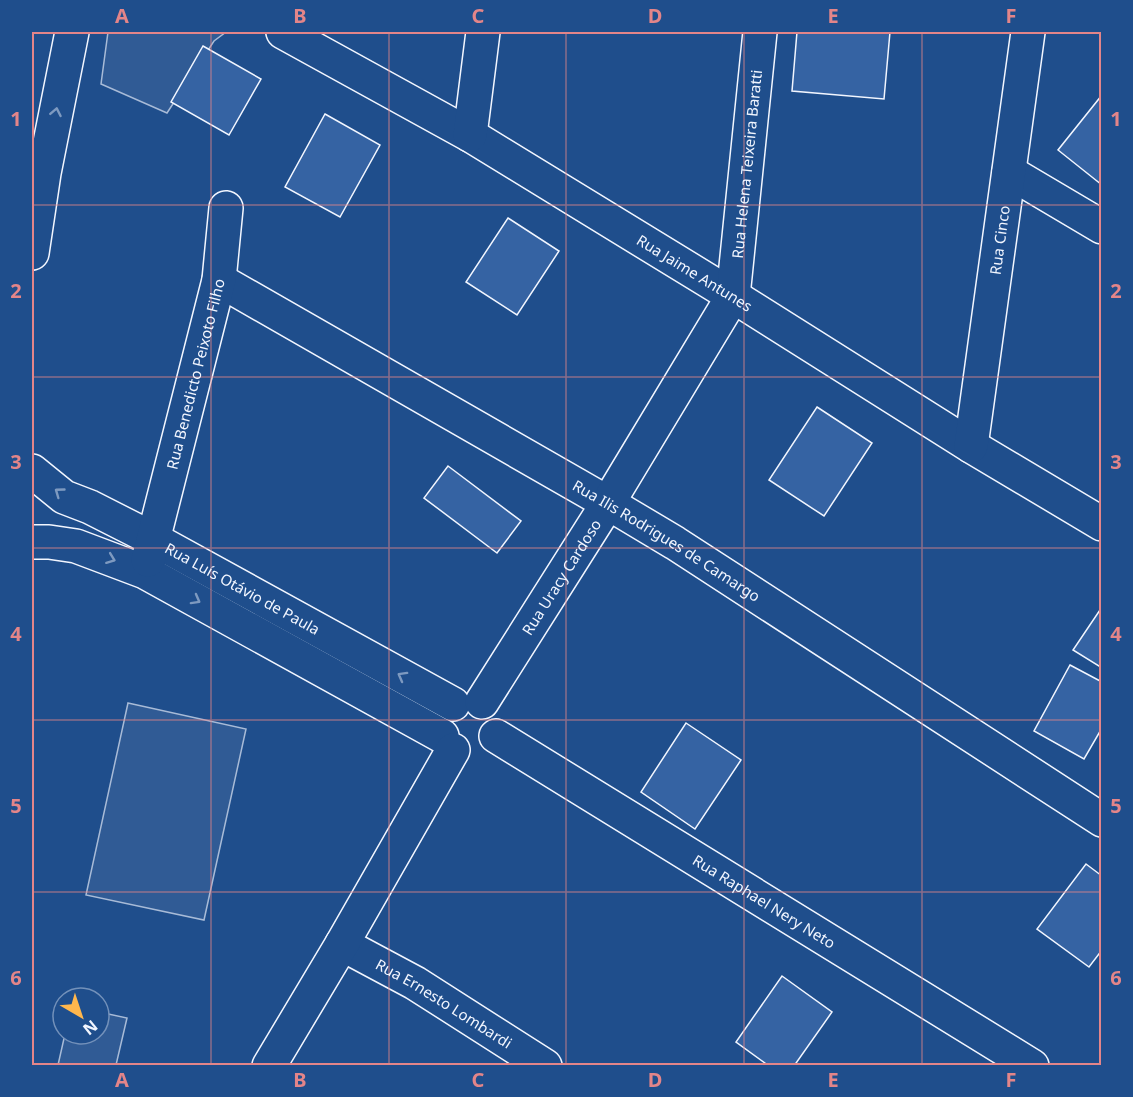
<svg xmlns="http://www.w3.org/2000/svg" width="1133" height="1097" font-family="'Noto Sans',sans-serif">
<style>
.built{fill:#305b95;stroke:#a8bbd7;stroke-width:1.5}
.building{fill:#3563a3;stroke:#f2f6ff;stroke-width:1.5}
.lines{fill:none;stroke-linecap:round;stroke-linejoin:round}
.minor-casing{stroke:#f2f6ff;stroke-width:36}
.major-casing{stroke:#f2f6ff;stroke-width:36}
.minor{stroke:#1f4e8c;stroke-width:33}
.major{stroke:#1f4e8c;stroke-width:33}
.oneway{stroke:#7e9ac0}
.grid{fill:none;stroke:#e38589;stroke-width:1.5;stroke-opacity:0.55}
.labels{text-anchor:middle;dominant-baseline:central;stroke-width:4.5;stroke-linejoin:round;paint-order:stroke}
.street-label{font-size:15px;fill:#f2f6ff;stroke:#1f4e8c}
.neatline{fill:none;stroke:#e38589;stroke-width:2}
.grid-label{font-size:20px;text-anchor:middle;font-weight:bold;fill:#e38589}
</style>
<rect width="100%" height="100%" fill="#1f4e8c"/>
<g class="built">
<path d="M 108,32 L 226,32 L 214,41 L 167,113 L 101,84 Z"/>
<path d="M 128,703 L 246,729 L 204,920 L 86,895 Z"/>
<path d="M 99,1012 L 127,1018 L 116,1065 L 58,1065 L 65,1034 L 99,1034 Z"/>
</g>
<g class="building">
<path d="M 797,32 L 890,32 L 884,99 L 792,91 Z"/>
<path d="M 203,46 L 261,79 L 229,135 L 171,102 Z"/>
<path d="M 1102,95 L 1102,185 L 1058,150 Z"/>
<path d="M 325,114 L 380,145 L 340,217 L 285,187 Z"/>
<path d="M 508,218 L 559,251 L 517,315 L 466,282 Z"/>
<path d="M 817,407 L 872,443 L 824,516 L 769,480 Z"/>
<path d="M 448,466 L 521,521 L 497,553 L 424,498 Z"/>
<path d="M 1102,607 L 1102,668 L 1073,650 Z"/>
<path d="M 1070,665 L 1102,682 L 1102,728 L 1084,759 L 1034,731 Z"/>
<path d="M 686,723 L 741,760 L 695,829 L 641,792 Z"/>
<path d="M 1086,864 L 1102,876 L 1102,950 L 1089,967 L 1037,929 Z"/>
<path d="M 782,976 L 832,1012 L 794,1066 L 769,1066 L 736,1042 Z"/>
</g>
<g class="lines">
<g class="minor-casing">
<g id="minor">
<path id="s1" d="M 283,32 L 470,135 L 733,296 L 971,446 L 1102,524"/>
<path d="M 470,135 L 483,32"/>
<path d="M 1009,172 L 1102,227"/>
<path id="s2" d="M 219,280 L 608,503 L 675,543 L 1102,820"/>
<path id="s3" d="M 971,446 L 1028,32"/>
<path id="s4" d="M 32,471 L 64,497 L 90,507 L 153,539 L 453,704"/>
<path d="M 32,542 L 49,542 L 76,546 L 145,572 L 442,736"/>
<path id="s5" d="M 148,560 L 219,280 L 226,208"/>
<path id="s6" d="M 482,702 L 608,503 L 733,296 L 760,32"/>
<path id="s7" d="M 496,736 L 1032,1066"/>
<path id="s8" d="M 342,944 L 415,983 L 545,1066"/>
<path d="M 269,1066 L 342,944 L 453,750"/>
</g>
</g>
<g class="major-casing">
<path id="major" d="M 32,253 L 44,173 L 72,32"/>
</g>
<use href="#minor" class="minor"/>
<use href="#major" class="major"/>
</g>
<defs><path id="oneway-chevron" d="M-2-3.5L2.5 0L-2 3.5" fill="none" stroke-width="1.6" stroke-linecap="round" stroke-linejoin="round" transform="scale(1.5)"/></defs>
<g class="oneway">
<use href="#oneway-chevron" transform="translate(56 112) rotate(-79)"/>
<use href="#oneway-chevron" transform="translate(59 492) rotate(-144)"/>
<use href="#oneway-chevron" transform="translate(111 559) rotate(21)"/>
<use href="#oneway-chevron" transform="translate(196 600) rotate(29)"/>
<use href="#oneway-chevron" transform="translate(402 676) rotate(-151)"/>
</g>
<path class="grid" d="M 211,32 L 211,1066M 389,32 L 389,1066M 566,32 L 566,1066M 744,32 L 744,1066M 922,32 L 922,1066M 32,205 L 1102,205M 32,377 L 1102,377M 32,548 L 1102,548M 32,720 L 1102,720M 32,892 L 1102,892"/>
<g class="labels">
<g class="street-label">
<text stroke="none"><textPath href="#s6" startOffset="610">Rua Helena Teixeira Baratti</textPath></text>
<text stroke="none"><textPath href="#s3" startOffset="208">Rua Cinco</textPath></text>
<text stroke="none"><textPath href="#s1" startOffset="477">Rua Jaime Antunes</textPath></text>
<text stroke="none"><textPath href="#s5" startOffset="192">Rua Benedicto Peixoto Filho</textPath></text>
<text stroke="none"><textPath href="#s2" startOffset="518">Rua Ilis Rodrigues de Camargo</textPath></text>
<text stroke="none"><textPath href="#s6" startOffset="148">Rua Uracy Cardoso</textPath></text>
<text stroke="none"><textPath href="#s4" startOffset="242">Rua Luís Otávio de Paula</textPath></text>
<text stroke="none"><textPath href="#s7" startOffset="315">Rua Raphael Nery Neto</textPath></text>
<text stroke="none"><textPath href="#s8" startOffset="118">Rua Ernesto Lombardi</textPath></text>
</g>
</g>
<rect width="1133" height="1097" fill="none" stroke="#1f4e8c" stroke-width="66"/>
<g transform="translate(81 1016) rotate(141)"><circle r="28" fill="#1f4e8c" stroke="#7391ba" stroke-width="1.5"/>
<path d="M0-4.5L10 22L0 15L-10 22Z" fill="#ffb74d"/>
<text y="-9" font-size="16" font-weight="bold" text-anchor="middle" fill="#f2f6ff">N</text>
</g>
<rect x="33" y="33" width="1067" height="1031" class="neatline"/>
<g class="grid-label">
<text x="122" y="23">A</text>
<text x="300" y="23">B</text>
<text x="478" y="23">C</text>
<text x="655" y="23">D</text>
<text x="833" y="23">E</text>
<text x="1011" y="23">F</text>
<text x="16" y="126">1</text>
<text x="1116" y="126">1</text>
<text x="16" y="298">2</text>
<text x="1116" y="298">2</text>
<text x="16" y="469">3</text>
<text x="1116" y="469">3</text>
<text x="16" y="641">4</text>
<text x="1116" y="641">4</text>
<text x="16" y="813">5</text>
<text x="1116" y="813">5</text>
<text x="16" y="985">6</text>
<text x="1116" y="985">6</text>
<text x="122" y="1087">A</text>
<text x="300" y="1087">B</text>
<text x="478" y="1087">C</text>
<text x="655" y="1087">D</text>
<text x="833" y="1087">E</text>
<text x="1011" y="1087">F</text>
</g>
</svg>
